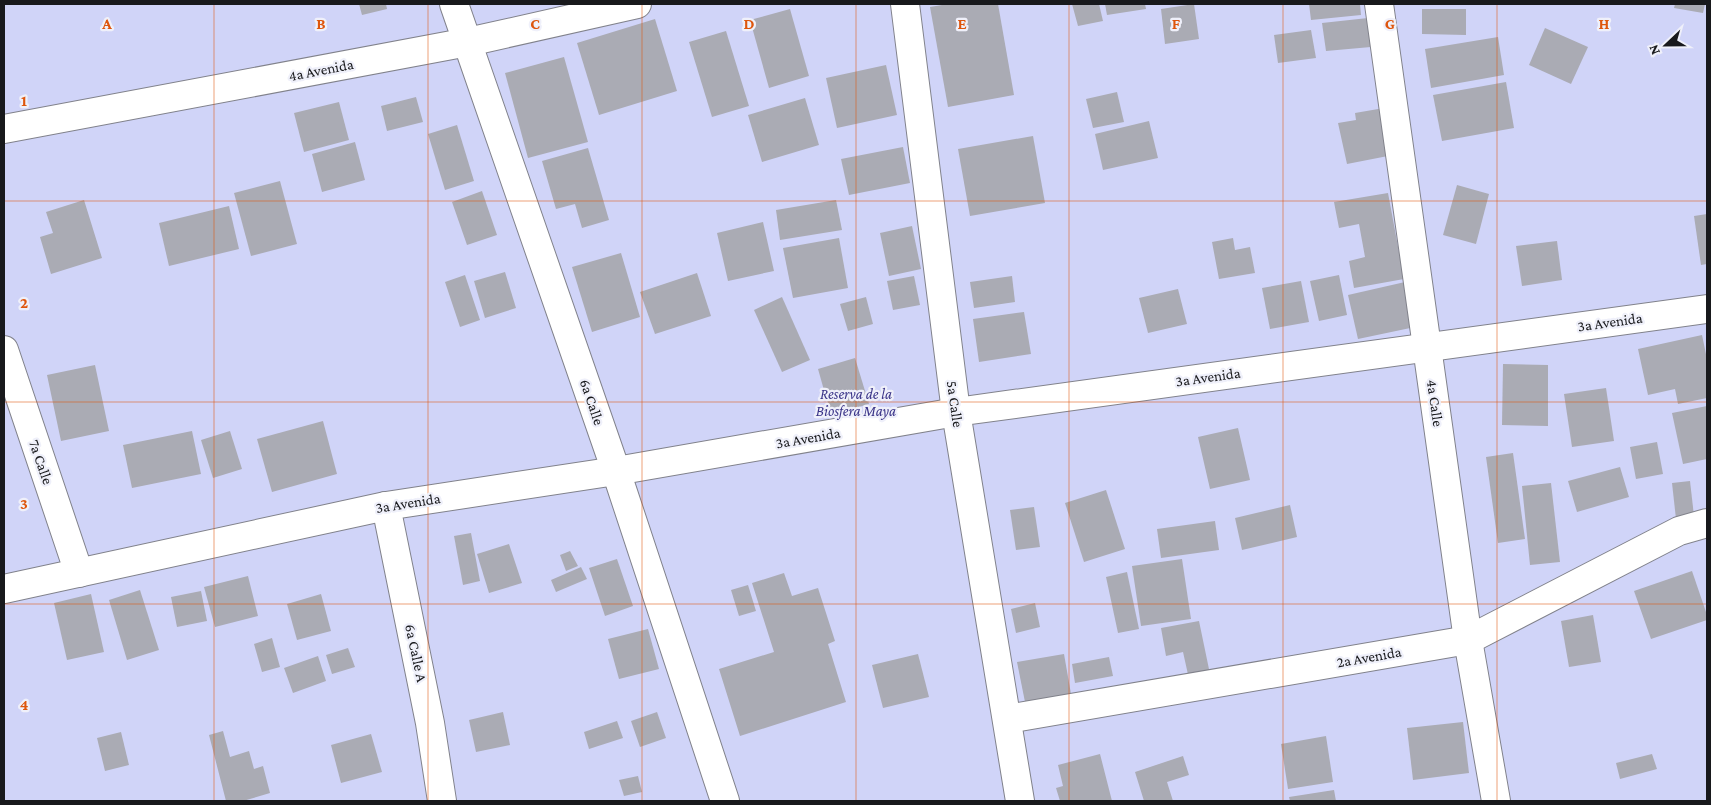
<svg xmlns="http://www.w3.org/2000/svg" width="1711" height="805" font-family="'Crimson Pro',serif">
<style>
.green{fill:#d0d4f8}
.building{fill:#aaabb4}
.lines{fill:none;stroke-linecap:round;stroke-linejoin:round}
.street-casing{stroke:#81828b;stroke-width:30}
.street{stroke:#fff;stroke-width:28}
.grid{fill:none;stroke:#de560d;stroke-width:1;stroke-opacity:0.55}
.labels{text-anchor:middle;dominant-baseline:central;stroke-width:4.5;stroke-linejoin:round;paint-order:stroke}
.street-label{font-size:15px;fill:#18191c;stroke:#eff0fa}
.park-label{font-size:15px;font-style:italic;fill:#3a3488;stroke:#eff0fa}
.grid-label{font-size:16px;text-anchor:middle;font-weight:bold;fill:#de560d;stroke:#eff0fa;stroke-width:4.5;stroke-linejoin:round;paint-order:stroke}
</style>
<rect width="100%" height="100%" fill="#e2e3ed"/>
<rect class="green" x="4" y="4" width="1703" height="797"/>
<g class="building">
<path d="M 359,4 L 386,4 L 387,9 L 362,15 Z"/>
<path d="M 948,4 L 998,4 L 1014,95 L 948,107 L 930,7 Z"/>
<path d="M 1072,4 L 1099,4 L 1103,21 L 1078,26 Z"/>
<path d="M 1105,4 L 1145,4 L 1146,9 L 1107,15 Z"/>
<path d="M 1194,4 L 1199,39 L 1165,44 L 1161,9 Z"/>
<path d="M 1309,4 L 1360,4 L 1361,15 L 1311,20 Z"/>
<path d="M 1675,4 L 1705,4 L 1703,13 L 1674,8 Z"/>
<path d="M 790,9 L 809,76 L 769,88 L 750,20 Z"/>
<path d="M 1422,9 L 1466,9 L 1466,35 L 1422,34 Z"/>
<path d="M 1368,18 L 1371,47 L 1326,51 L 1322,23 Z"/>
<path d="M 655,19 L 677,91 L 599,115 L 577,43 Z"/>
<path d="M 1545,28 L 1588,47 L 1571,84 L 1529,65 Z"/>
<path d="M 1311,30 L 1316,58 L 1278,63 L 1274,35 Z"/>
<path d="M 726,31 L 749,106 L 712,117 L 689,42 Z"/>
<path d="M 1498,37 L 1504,75 L 1431,88 L 1425,49 Z"/>
<path d="M 564,57 L 588,142 L 528,158 L 505,73 Z"/>
<path d="M 886,65 L 897,115 L 837,128 L 826,78 Z"/>
<path d="M 1506,82 L 1514,128 L 1442,141 L 1433,95 Z"/>
<path d="M 1117,92 L 1124,122 L 1093,128 L 1086,99 Z"/>
<path d="M 416,97 L 423,122 L 387,131 L 381,106 Z"/>
<path d="M 805,98 L 819,145 L 762,162 L 748,115 Z"/>
<path d="M 339,102 L 349,140 L 304,152 L 294,113 Z"/>
<path d="M 1384,108 L 1393,155 L 1347,164 L 1338,123 L 1356,120 L 1355,113 Z"/>
<path d="M 1149,121 L 1158,158 L 1103,170 L 1095,134 Z"/>
<path d="M 457,125 L 474,181 L 445,190 L 428,134 Z"/>
<path d="M 1033,136 L 1045,203 L 970,216 L 958,149 Z"/>
<path d="M 355,142 L 365,180 L 322,192 L 312,154 Z"/>
<path d="M 903,147 L 910,183 L 849,195 L 841,159 Z"/>
<path d="M 588,148 L 609,220 L 582,228 L 575,204 L 556,209 L 542,161 Z"/>
<path d="M 280,181 L 297,244 L 251,256 L 234,193 Z"/>
<path d="M 1457,185 L 1489,194 L 1476,244 L 1443,235 Z"/>
<path d="M 482,191 L 497,235 L 467,245 L 452,202 Z"/>
<path d="M 1388,193 L 1404,279 L 1354,288 L 1349,261 L 1365,257 L 1359,224 L 1339,228 L 1334,202 Z"/>
<path d="M 84,200 L 102,258 L 51,274 L 40,237 L 53,233 L 46,212 Z"/>
<path d="M 836,200 L 842,230 L 780,240 L 776,210 Z"/>
<path d="M 229,206 L 239,249 L 169,266 L 159,223 Z"/>
<path d="M 1707,214 L 1707,264 L 1701,265 L 1694,216 Z"/>
<path d="M 763,222 L 774,271 L 728,281 L 717,233 Z"/>
<path d="M 912,226 L 921,269 L 889,276 L 880,233 Z"/>
<path d="M 839,238 L 848,288 L 793,298 L 783,248 Z"/>
<path d="M 1233,238 L 1235,250 L 1250,247 L 1255,273 L 1219,279 L 1212,242 Z"/>
<path d="M 1557,241 L 1562,280 L 1522,286 L 1516,246 Z"/>
<path d="M 621,253 L 640,317 L 592,332 L 572,267 Z"/>
<path d="M 505,272 L 516,308 L 485,318 L 474,281 Z"/>
<path d="M 697,273 L 711,316 L 655,334 L 640,292 Z"/>
<path d="M 465,275 L 480,320 L 460,327 L 445,282 Z"/>
<path d="M 1339,275 L 1347,315 L 1319,321 L 1310,281 Z"/>
<path d="M 914,276 L 920,305 L 893,310 L 887,281 Z"/>
<path d="M 1012,276 L 1015,302 L 974,308 L 970,282 Z"/>
<path d="M 1301,281 L 1309,322 L 1270,329 L 1262,288 Z"/>
<path d="M 1405,282 L 1415,327 L 1358,339 L 1348,295 Z"/>
<path d="M 1178,289 L 1187,324 L 1148,333 L 1139,298 Z"/>
<path d="M 782,297 L 810,360 L 782,372 L 754,310 Z"/>
<path d="M 866,297 L 873,324 L 848,331 L 840,304 Z"/>
<path d="M 1024,312 L 1031,354 L 979,362 L 973,319 Z"/>
<path d="M 1702,335 L 1707,359 L 1707,398 L 1678,404 L 1675,389 L 1648,395 L 1638,349 Z"/>
<path d="M 855,358 L 869,404 L 831,415 L 818,369 Z"/>
<path d="M 1503,364 L 1548,365 L 1548,426 L 1502,425 Z"/>
<path d="M 95,365 L 109,431 L 61,441 L 47,375 Z"/>
<path d="M 1606,388 L 1614,441 L 1572,447 L 1564,394 Z"/>
<path d="M 1707,406 L 1707,459 L 1683,464 L 1672,413 Z"/>
<path d="M 323,421 L 337,474 L 272,492 L 257,439 Z"/>
<path d="M 1238,428 L 1250,480 L 1210,489 L 1198,437 Z"/>
<path d="M 192,431 L 201,474 L 132,488 L 123,445 Z"/>
<path d="M 230,431 L 242,469 L 213,478 L 201,440 Z"/>
<path d="M 1657,442 L 1663,474 L 1636,479 L 1630,447 Z"/>
<path d="M 1513,453 L 1525,539 L 1498,543 L 1486,457 Z"/>
<path d="M 1620,467 L 1629,497 L 1577,512 L 1568,481 Z"/>
<path d="M 1690,481 L 1694,516 L 1676,519 L 1672,483 Z"/>
<path d="M 1551,483 L 1560,562 L 1530,565 L 1522,486 Z"/>
<path d="M 1106,490 L 1125,549 L 1084,562 L 1065,503 Z"/>
<path d="M 1290,505 L 1297,537 L 1242,550 L 1235,518 Z"/>
<path d="M 1034,507 L 1040,547 L 1016,550 L 1010,510 Z"/>
<path d="M 1215,521 L 1219,550 L 1161,558 L 1157,529 Z"/>
<path d="M 471,533 L 480,581 L 463,585 L 454,536 Z"/>
<path d="M 509,544 L 522,583 L 489,593 L 477,554 Z"/>
<path d="M 570,551 L 578,566 L 566,571 L 560,555 Z"/>
<path d="M 617,559 L 633,606 L 605,616 L 589,568 Z"/>
<path d="M 1182,559 L 1191,619 L 1141,626 L 1132,566 Z"/>
<path d="M 581,567 L 587,579 L 556,592 L 551,580 Z"/>
<path d="M 1692,571 L 1707,615 L 1707,620 L 1651,639 L 1634,591 Z"/>
<path d="M 1127,572 L 1139,629 L 1118,633 L 1106,577 Z"/>
<path d="M 784,573 L 792,596 L 818,588 L 835,641 L 828,644 L 846,702 L 740,736 L 719,669 L 774,652 L 752,583 Z"/>
<path d="M 248,576 L 258,616 L 215,627 L 204,587 Z"/>
<path d="M 748,585 L 756,611 L 739,616 L 731,590 Z"/>
<path d="M 140,590 L 159,650 L 127,660 L 109,600 Z"/>
<path d="M 201,591 L 207,621 L 177,627 L 171,597 Z"/>
<path d="M 91,594 L 104,652 L 67,660 L 54,603 Z"/>
<path d="M 321,594 L 331,631 L 297,640 L 287,604 Z"/>
<path d="M 1035,603 L 1040,627 L 1016,633 L 1011,609 Z"/>
<path d="M 1593,615 L 1601,662 L 1569,667 L 1561,621 Z"/>
<path d="M 1199,621 L 1210,674 L 1189,679 L 1183,652 L 1166,656 L 1161,628 Z"/>
<path d="M 648,629 L 659,669 L 619,679 L 608,639 Z"/>
<path d="M 272,638 L 280,667 L 262,672 L 254,644 Z"/>
<path d="M 348,648 L 355,667 L 332,674 L 326,655 Z"/>
<path d="M 918,654 L 929,697 L 883,708 L 872,665 Z"/>
<path d="M 1064,654 L 1071,694 L 1025,702 L 1017,662 Z"/>
<path d="M 318,656 L 326,681 L 293,693 L 284,668 Z"/>
<path d="M 1109,657 L 1113,676 L 1075,683 L 1072,664 Z"/>
<path d="M 503,712 L 510,745 L 476,752 L 469,720 Z"/>
<path d="M 657,712 L 666,738 L 640,747 L 631,721 Z"/>
<path d="M 617,721 L 623,738 L 589,749 L 584,732 Z"/>
<path d="M 1463,722 L 1469,773 L 1413,780 L 1407,728 Z"/>
<path d="M 223,731 L 230,757 L 249,751 L 254,769 L 263,766 L 270,793 L 243,801 L 226,801 L 209,735 Z"/>
<path d="M 121,732 L 129,765 L 105,771 L 97,738 Z"/>
<path d="M 371,734 L 382,772 L 341,783 L 331,745 Z"/>
<path d="M 1326,736 L 1333,782 L 1288,789 L 1281,744 Z"/>
<path d="M 1100,754 L 1112,801 L 1060,801 L 1056,788 L 1063,786 L 1058,765 Z"/>
<path d="M 1652,754 L 1657,769 L 1620,779 L 1616,763 Z"/>
<path d="M 1183,756 L 1189,775 L 1167,782 L 1173,801 L 1144,801 L 1135,772 Z"/>
<path d="M 638,776 L 642,792 L 624,796 L 619,780 Z"/>
<path d="M 1334,790 L 1336,801 L 1290,801 L 1289,797 Z"/>
</g>
<g class="lines">
<g class="street-casing">
<g id="street">
<path d="M 454,4 L 616,471 L 725,801"/>
<path d="M 905,4 L 956,412 L 1020,801"/>
<path d="M 1379,4 L 1468,640 L 1496,801"/>
<path d="M 4,129 L 468,42 L 637,4"/>
<path d="M 4,350 L 79,573"/>
<path d="M 386,506 L 430,723 L 442,801"/>
<path d="M 4,589 L 386,506 L 616,471 L 956,412 L 1707,309"/>
<path d="M 1007,719 L 1468,640 L 1679,531 L 1707,523"/>
</g>
</g>
<use href="#street" class="street"/>
</g>
<path class="grid" d="M 214,4 L 214,801M 428,4 L 428,801M 642,4 L 642,801M 856,4 L 856,801M 1069,4 L 1069,801M 1283,4 L 1283,801M 1497,4 L 1497,801M 4,201 L 1707,201M 4,402 L 1707,402M 4,604 L 1707,604"/>
<g class="labels">
<g class="street-label">
<text transform="translate(321 70) rotate(-11)">4a Avenida</text>
<text transform="translate(1610 322) rotate(-8)">3a Avenida</text>
<text transform="translate(1208 377) rotate(-8)">3a Avenida</text>
<text transform="translate(592 402) rotate(71)">6a Calle</text>
<text transform="translate(1435 403) rotate(82)">4a Calle</text>
<text transform="translate(955 404) rotate(82)">5a Calle</text>
<text transform="translate(808 438) rotate(-10)">3a Avenida</text>
<text transform="translate(41 462) rotate(71)">7a Calle</text>
<text transform="translate(408 503) rotate(-9)">3a Avenida</text>
<text transform="translate(416 653) rotate(78)">6a Calle A</text>
<text transform="translate(1369 657) rotate(-10)">2a Avenida</text>
</g>
<g class="park-label">
<text x="856" y="394">Reserva de la<tspan x="856" dy="17">Biosfera Maya</tspan></text>
</g>
</g>
<g class="grid-label">
<text x="107" y="29">A</text>
<text x="321" y="29">B</text>
<text x="535" y="29">C</text>
<text x="749" y="29">D</text>
<text x="962" y="29">E</text>
<text x="1176" y="29">F</text>
<text x="1390" y="29">G</text>
<text x="1604" y="29">H</text>
<text x="24" y="106">1</text>
<text x="24" y="308">2</text>
<text x="24" y="509">3</text>
<text x="24" y="710">4</text>
</g>
<rect width="1711" height="805" fill="none" stroke="#18191c" stroke-width="10"/>
<g transform="translate(1666 45) rotate(248)" stroke="#eff0fa" stroke-width="4" paint-order="stroke">
<path d="M0-4L9 19L0 12L-9 19Z" fill="#18191c"/>
<text y="-8" font-size="14" font-weight="bold" text-anchor="middle" fill="#18191c">N</text>
</g>
</svg>
